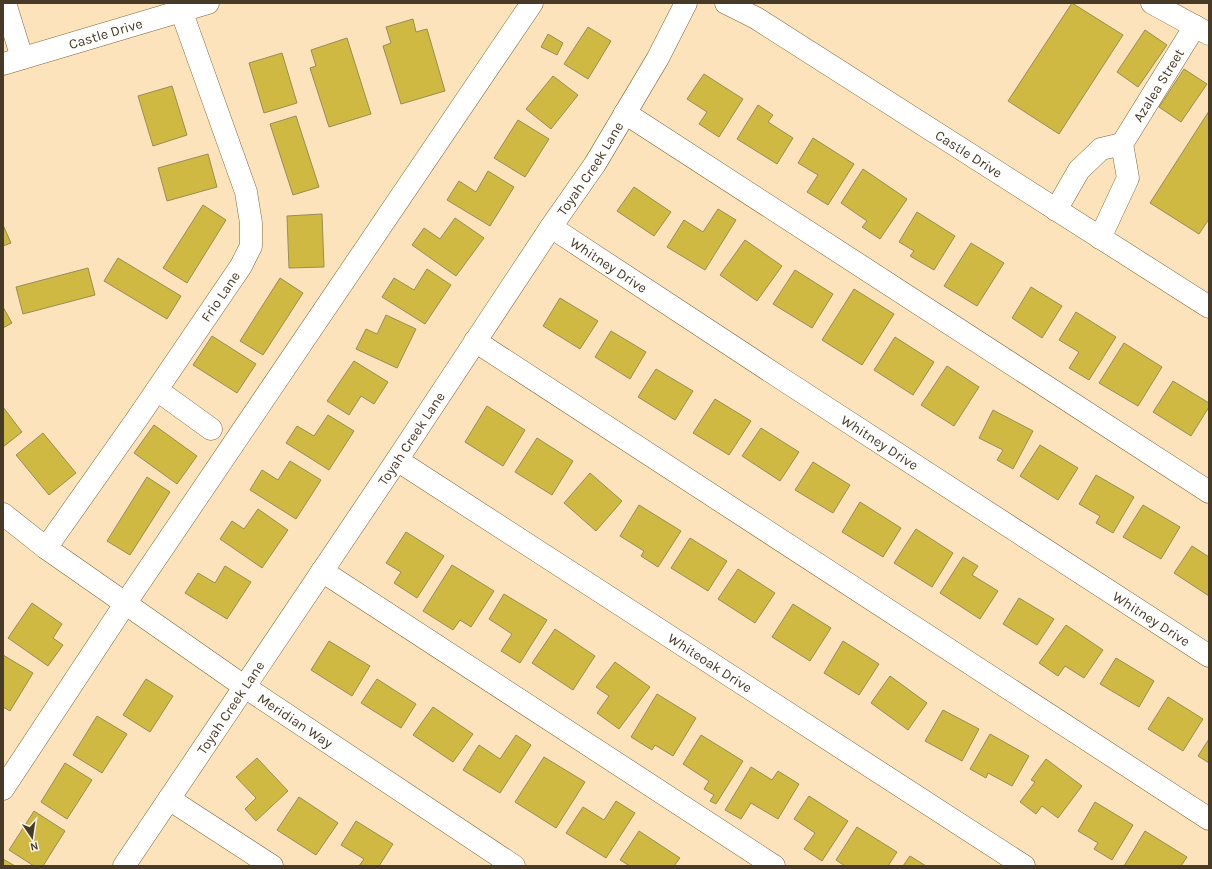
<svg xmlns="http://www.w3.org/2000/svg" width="1212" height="869" font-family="Karla,sans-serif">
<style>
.building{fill:#cfb943;stroke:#978d57}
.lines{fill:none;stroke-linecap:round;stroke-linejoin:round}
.minor-casing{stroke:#806435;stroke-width:23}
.major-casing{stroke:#806435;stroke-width:23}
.minor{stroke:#fff;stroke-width:22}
.major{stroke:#fff;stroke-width:22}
.labels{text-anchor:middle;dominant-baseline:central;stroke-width:3;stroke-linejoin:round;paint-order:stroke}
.street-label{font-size:14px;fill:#473a26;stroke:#faf4ea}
</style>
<rect width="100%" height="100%" fill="#fde3bb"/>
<g class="building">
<path d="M 1072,3 L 1123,35 L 1059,134 L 1008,101 Z"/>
<path d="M 413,19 L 416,32 L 427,29 L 445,91 L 401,104 L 383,46 L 391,43 L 386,27 Z"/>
<path d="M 588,27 L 611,41 L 588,79 L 564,64 Z"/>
<path d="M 1145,30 L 1167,45 L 1138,87 L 1117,72 Z"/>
<path d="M 548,34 L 563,43 L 557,55 L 541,47 Z"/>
<path d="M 347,38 L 371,114 L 329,127 L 310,68 L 316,66 L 311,50 Z"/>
<path d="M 282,53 L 297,103 L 264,113 L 249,63 Z"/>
<path d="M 1184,69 L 1207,84 L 1181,122 L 1159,107 Z"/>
<path d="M 704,74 L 743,99 L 719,137 L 699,124 L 707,112 L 687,99 Z"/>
<path d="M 553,76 L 578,95 L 551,129 L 526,109 Z"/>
<path d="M 172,86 L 187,135 L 153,146 L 138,96 Z"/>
<path d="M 758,105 L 773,115 L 768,122 L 793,138 L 777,164 L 737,139 Z"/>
<path d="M 1209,111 L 1209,219 L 1199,234 L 1150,203 Z"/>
<path d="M 296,116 L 319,187 L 293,195 L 270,124 Z"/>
<path d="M 518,120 L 549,139 L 525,177 L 494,158 Z"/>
<path d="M 813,138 L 854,164 L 828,205 L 807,192 L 818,175 L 798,163 Z"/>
<path d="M 208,154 L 217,187 L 167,201 L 158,168 Z"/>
<path d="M 863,169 L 907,199 L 880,239 L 862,227 L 867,221 L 841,203 Z"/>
<path d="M 488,171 L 514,187 L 490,226 L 447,200 L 459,181 L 476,192 Z"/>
<path d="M 634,187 L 671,212 L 654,236 L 617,211 Z"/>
<path d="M 203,205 L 226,220 L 187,283 L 163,268 Z"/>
<path d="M 718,209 L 736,220 L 705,270 L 667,247 L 684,220 L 703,232 Z"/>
<path d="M 917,212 L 955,236 L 934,270 L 910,256 L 914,251 L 899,242 Z"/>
<path d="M 322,214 L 324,267 L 289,268 L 287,216 Z"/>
<path d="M 455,218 L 484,238 L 456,276 L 412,245 L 424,228 L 440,239 Z"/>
<path d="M 3,225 L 11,243 L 3,246 Z"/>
<path d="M 745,240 L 782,266 L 757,301 L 720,275 Z"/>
<path d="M 971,243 L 1004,263 L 977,306 L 944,286 Z"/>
<path d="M 118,258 L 181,296 L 167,319 L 104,281 Z"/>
<path d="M 88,268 L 95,295 L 23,314 L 16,287 Z"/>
<path d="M 427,269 L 451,285 L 425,324 L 382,297 L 394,278 L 414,290 Z"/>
<path d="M 795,270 L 833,294 L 812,328 L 773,304 Z"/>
<path d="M 280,278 L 303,293 L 263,355 L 240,341 Z"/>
<path d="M 1031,287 L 1062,306 L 1042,338 L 1012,318 Z"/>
<path d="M 854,289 L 894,314 L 862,365 L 822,340 Z"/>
<path d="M 560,298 L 598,321 L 580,349 L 543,326 Z"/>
<path d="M 3,307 L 12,323 L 3,328 Z"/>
<path d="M 1076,312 L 1116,337 L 1089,380 L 1069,368 L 1079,352 L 1059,340 Z"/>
<path d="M 386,315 L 416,329 L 397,368 L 356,349 L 366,329 L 377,334 Z"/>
<path d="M 611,331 L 646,352 L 630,379 L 595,357 Z"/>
<path d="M 212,336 L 256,364 L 237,393 L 193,365 Z"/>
<path d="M 895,337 L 934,362 L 913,395 L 874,370 Z"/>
<path d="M 1124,343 L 1162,367 L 1138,406 L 1099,383 Z"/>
<path d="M 354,361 L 388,382 L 374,404 L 361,396 L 349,415 L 327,401 Z"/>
<path d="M 947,366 L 979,387 L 954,426 L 921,405 Z"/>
<path d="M 656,369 L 693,391 L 675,420 L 638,397 Z"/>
<path d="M 1173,381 L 1209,403 L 1209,407 L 1191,436 L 1153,412 Z"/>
<path d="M 715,399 L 751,421 L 729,455 L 693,433 Z"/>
<path d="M 487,406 L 525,430 L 503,466 L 465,442 Z"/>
<path d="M 3,407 L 22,432 L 3,447 Z"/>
<path d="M 993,410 L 1033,431 L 1013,469 L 997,460 L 1003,450 L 979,438 Z"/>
<path d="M 328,415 L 354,431 L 329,470 L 286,443 L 297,426 L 314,436 Z"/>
<path d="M 154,425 L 197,456 L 177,484 L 134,453 Z"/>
<path d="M 761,428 L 799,452 L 780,481 L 742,456 Z"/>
<path d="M 43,433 L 76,473 L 49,495 L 16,455 Z"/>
<path d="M 537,438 L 573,461 L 552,495 L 515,472 Z"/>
<path d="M 1040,445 L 1078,468 L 1058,500 L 1020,476 Z"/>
<path d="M 290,461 L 321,480 L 296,519 L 250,490 L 262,470 L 278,480 Z"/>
<path d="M 813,462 L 850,485 L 833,513 L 795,490 Z"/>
<path d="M 590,473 L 622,501 L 596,531 L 564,503 Z"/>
<path d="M 1096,475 L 1134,497 L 1113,533 L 1096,523 L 1100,516 L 1079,504 Z"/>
<path d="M 147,477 L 170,492 L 130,555 L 107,541 Z"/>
<path d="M 860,502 L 901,528 L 883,557 L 842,532 Z"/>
<path d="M 639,505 L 681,531 L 658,567 L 641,556 L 644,551 L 620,536 Z"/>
<path d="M 1143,505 L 1180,527 L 1161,559 L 1123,537 Z"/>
<path d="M 258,509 L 288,530 L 262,568 L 220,539 L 232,521 L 244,529 Z"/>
<path d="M 916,529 L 953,553 L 932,587 L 894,563 Z"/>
<path d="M 406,532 L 444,556 L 417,598 L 394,583 L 401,572 L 386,563 Z"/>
<path d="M 690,538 L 727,561 L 708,591 L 671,568 Z"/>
<path d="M 1192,546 L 1209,557 L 1209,596 L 1174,573 Z"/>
<path d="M 963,557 L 978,566 L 972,575 L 998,591 L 980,619 L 940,593 Z"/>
<path d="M 452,565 L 494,591 L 471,627 L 460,620 L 453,630 L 423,611 Z"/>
<path d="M 225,566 L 251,582 L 227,619 L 185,593 L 198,573 L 215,583 Z"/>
<path d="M 738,569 L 775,593 L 755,623 L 718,599 Z"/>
<path d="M 504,594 L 547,620 L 520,663 L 501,651 L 512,634 L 489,619 Z"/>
<path d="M 1019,598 L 1054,619 L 1037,645 L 1003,624 Z"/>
<path d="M 32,603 L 62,624 L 53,638 L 63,645 L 48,666 L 8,638 Z"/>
<path d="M 793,604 L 831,628 L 810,661 L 772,637 Z"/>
<path d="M 1066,625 L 1103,650 L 1084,678 L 1065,666 L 1058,676 L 1039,663 Z"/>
<path d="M 555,629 L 595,656 L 573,690 L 532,663 Z"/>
<path d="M 329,641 L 370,666 L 352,696 L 311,670 Z"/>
<path d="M 843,641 L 879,664 L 859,695 L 824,673 Z"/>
<path d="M 3,655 L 33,673 L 10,711 L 3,707 Z"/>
<path d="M 1116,658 L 1154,681 L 1139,707 L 1100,684 Z"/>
<path d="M 615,662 L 650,687 L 619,729 L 597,713 L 609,696 L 596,687 Z"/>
<path d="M 890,676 L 927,703 L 908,730 L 871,703 Z"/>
<path d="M 146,679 L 173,696 L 150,732 L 123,715 Z"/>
<path d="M 377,679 L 416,704 L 401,728 L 361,703 Z"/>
<path d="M 657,694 L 696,718 L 673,756 L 655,745 L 652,750 L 631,737 Z"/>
<path d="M 1168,697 L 1203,719 L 1183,751 L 1148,729 Z"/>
<path d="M 433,707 L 473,734 L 453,762 L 413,735 Z"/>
<path d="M 943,710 L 979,729 L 962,761 L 925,741 Z"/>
<path d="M 97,716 L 127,734 L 102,773 L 73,755 Z"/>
<path d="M 990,734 L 1029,756 L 1012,786 L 988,773 L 986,778 L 970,769 Z"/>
<path d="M 516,735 L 531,745 L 500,793 L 463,770 L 479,745 L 500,759 Z"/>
<path d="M 701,735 L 743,761 L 716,804 L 710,801 L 714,795 L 704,789 L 709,781 L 683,764 Z"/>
<path d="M 1209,739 L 1209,763 L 1198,756 Z"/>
<path d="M 544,757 L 585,782 L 556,828 L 515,802 Z"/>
<path d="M 257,758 L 288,791 L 256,821 L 245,809 L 256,798 L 236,777 Z"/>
<path d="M 1046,759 L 1082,786 L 1058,818 L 1042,806 L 1036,814 L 1020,802 L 1035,782 L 1031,780 Z"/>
<path d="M 65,763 L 92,780 L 67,819 L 41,802 Z"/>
<path d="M 751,767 L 772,780 L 778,771 L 799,784 L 778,819 L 751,803 L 741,819 L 725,810 Z"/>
<path d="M 809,796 L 848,821 L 822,861 L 804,849 L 815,833 L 794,819 Z"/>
<path d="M 299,797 L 338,823 L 316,855 L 277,830 Z"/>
<path d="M 616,801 L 635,813 L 606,858 L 566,833 L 583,807 L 604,820 Z"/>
<path d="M 1095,802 L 1133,825 L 1112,860 L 1094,849 L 1098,843 L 1078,831 Z"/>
<path d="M 34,811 L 65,831 L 43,866 L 34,866 L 9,850 Z"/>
<path d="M 356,821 L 393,844 L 379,866 L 359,866 L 364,859 L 341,845 Z"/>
<path d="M 857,827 L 897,852 L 888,866 L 845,866 L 836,860 Z"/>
<path d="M 639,831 L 680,858 L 674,866 L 630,866 L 620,860 Z"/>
<path d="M 1145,831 L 1187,857 L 1181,866 L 1124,866 Z"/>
<path d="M 910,856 L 926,866 L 903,866 Z"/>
<path d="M 3,859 L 15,866 L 3,866 Z"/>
</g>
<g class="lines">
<g class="minor-casing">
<g id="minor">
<path d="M 5,3 L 22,58"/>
<path d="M 1152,3 L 1209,34"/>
<path d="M 625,113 L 1209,492"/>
<path d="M 1056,210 L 1079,170 L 1101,149 L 1122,144"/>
<path id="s1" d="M 551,227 L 779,377 L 1209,656"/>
<path id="s2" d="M 1100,238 L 1128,178 L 1122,144 L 1195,26"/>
<path d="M 475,341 L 1209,819"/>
<path d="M 157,390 L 211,429"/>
<path id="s3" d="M 397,460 L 1024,866"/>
<path id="s4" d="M 3,514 L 46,548 L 245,687 L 514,866"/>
<path id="s5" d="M 46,548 L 139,416 L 241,266 L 251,246 L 251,223 L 246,192 L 181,10"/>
<path d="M 322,571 L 774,866"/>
<path d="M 3,789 L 125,604 L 532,3"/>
<path d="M 169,799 L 272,866"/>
<path id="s6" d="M 124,866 L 397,460 L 551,227 L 595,164 L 658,58 L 686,3"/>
</g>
</g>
<g class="major-casing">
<g id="major">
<path id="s7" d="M 726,3 L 756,18 L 1209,307"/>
<path id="s8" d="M 3,64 L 208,3"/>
</g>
</g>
<use href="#minor" class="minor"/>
<use href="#major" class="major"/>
</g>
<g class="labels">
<g class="street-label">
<text stroke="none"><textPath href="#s8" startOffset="107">Castle Drive</textPath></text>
<text stroke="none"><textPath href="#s2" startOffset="170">Azalea Street</textPath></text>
<text stroke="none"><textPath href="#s7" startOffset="286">Castle Drive</textPath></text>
<text stroke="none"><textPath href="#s6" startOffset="839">Toyah Creek Lane</textPath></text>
<text stroke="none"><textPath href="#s1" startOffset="69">Whitney Drive</textPath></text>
<text stroke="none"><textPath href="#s5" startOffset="306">Frio Lane</textPath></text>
<text stroke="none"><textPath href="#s6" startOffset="515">Toyah Creek Lane</textPath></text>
<text stroke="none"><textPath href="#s1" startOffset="393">Whitney Drive</textPath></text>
<text stroke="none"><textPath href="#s1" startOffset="717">Whitney Drive</textPath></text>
<text stroke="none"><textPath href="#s3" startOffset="373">Whiteoak Drive</textPath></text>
<text stroke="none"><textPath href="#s6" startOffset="191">Toyah Creek Lane</textPath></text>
<text stroke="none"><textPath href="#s4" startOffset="358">Meridian Way</textPath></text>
</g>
</g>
<rect width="1212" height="869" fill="none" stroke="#473a26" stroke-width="8"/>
<g transform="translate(32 837) rotate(167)" stroke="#faf4ea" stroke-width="3" paint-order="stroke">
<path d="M0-3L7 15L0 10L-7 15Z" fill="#473a26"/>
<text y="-6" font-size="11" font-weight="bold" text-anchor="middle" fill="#473a26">N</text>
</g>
</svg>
